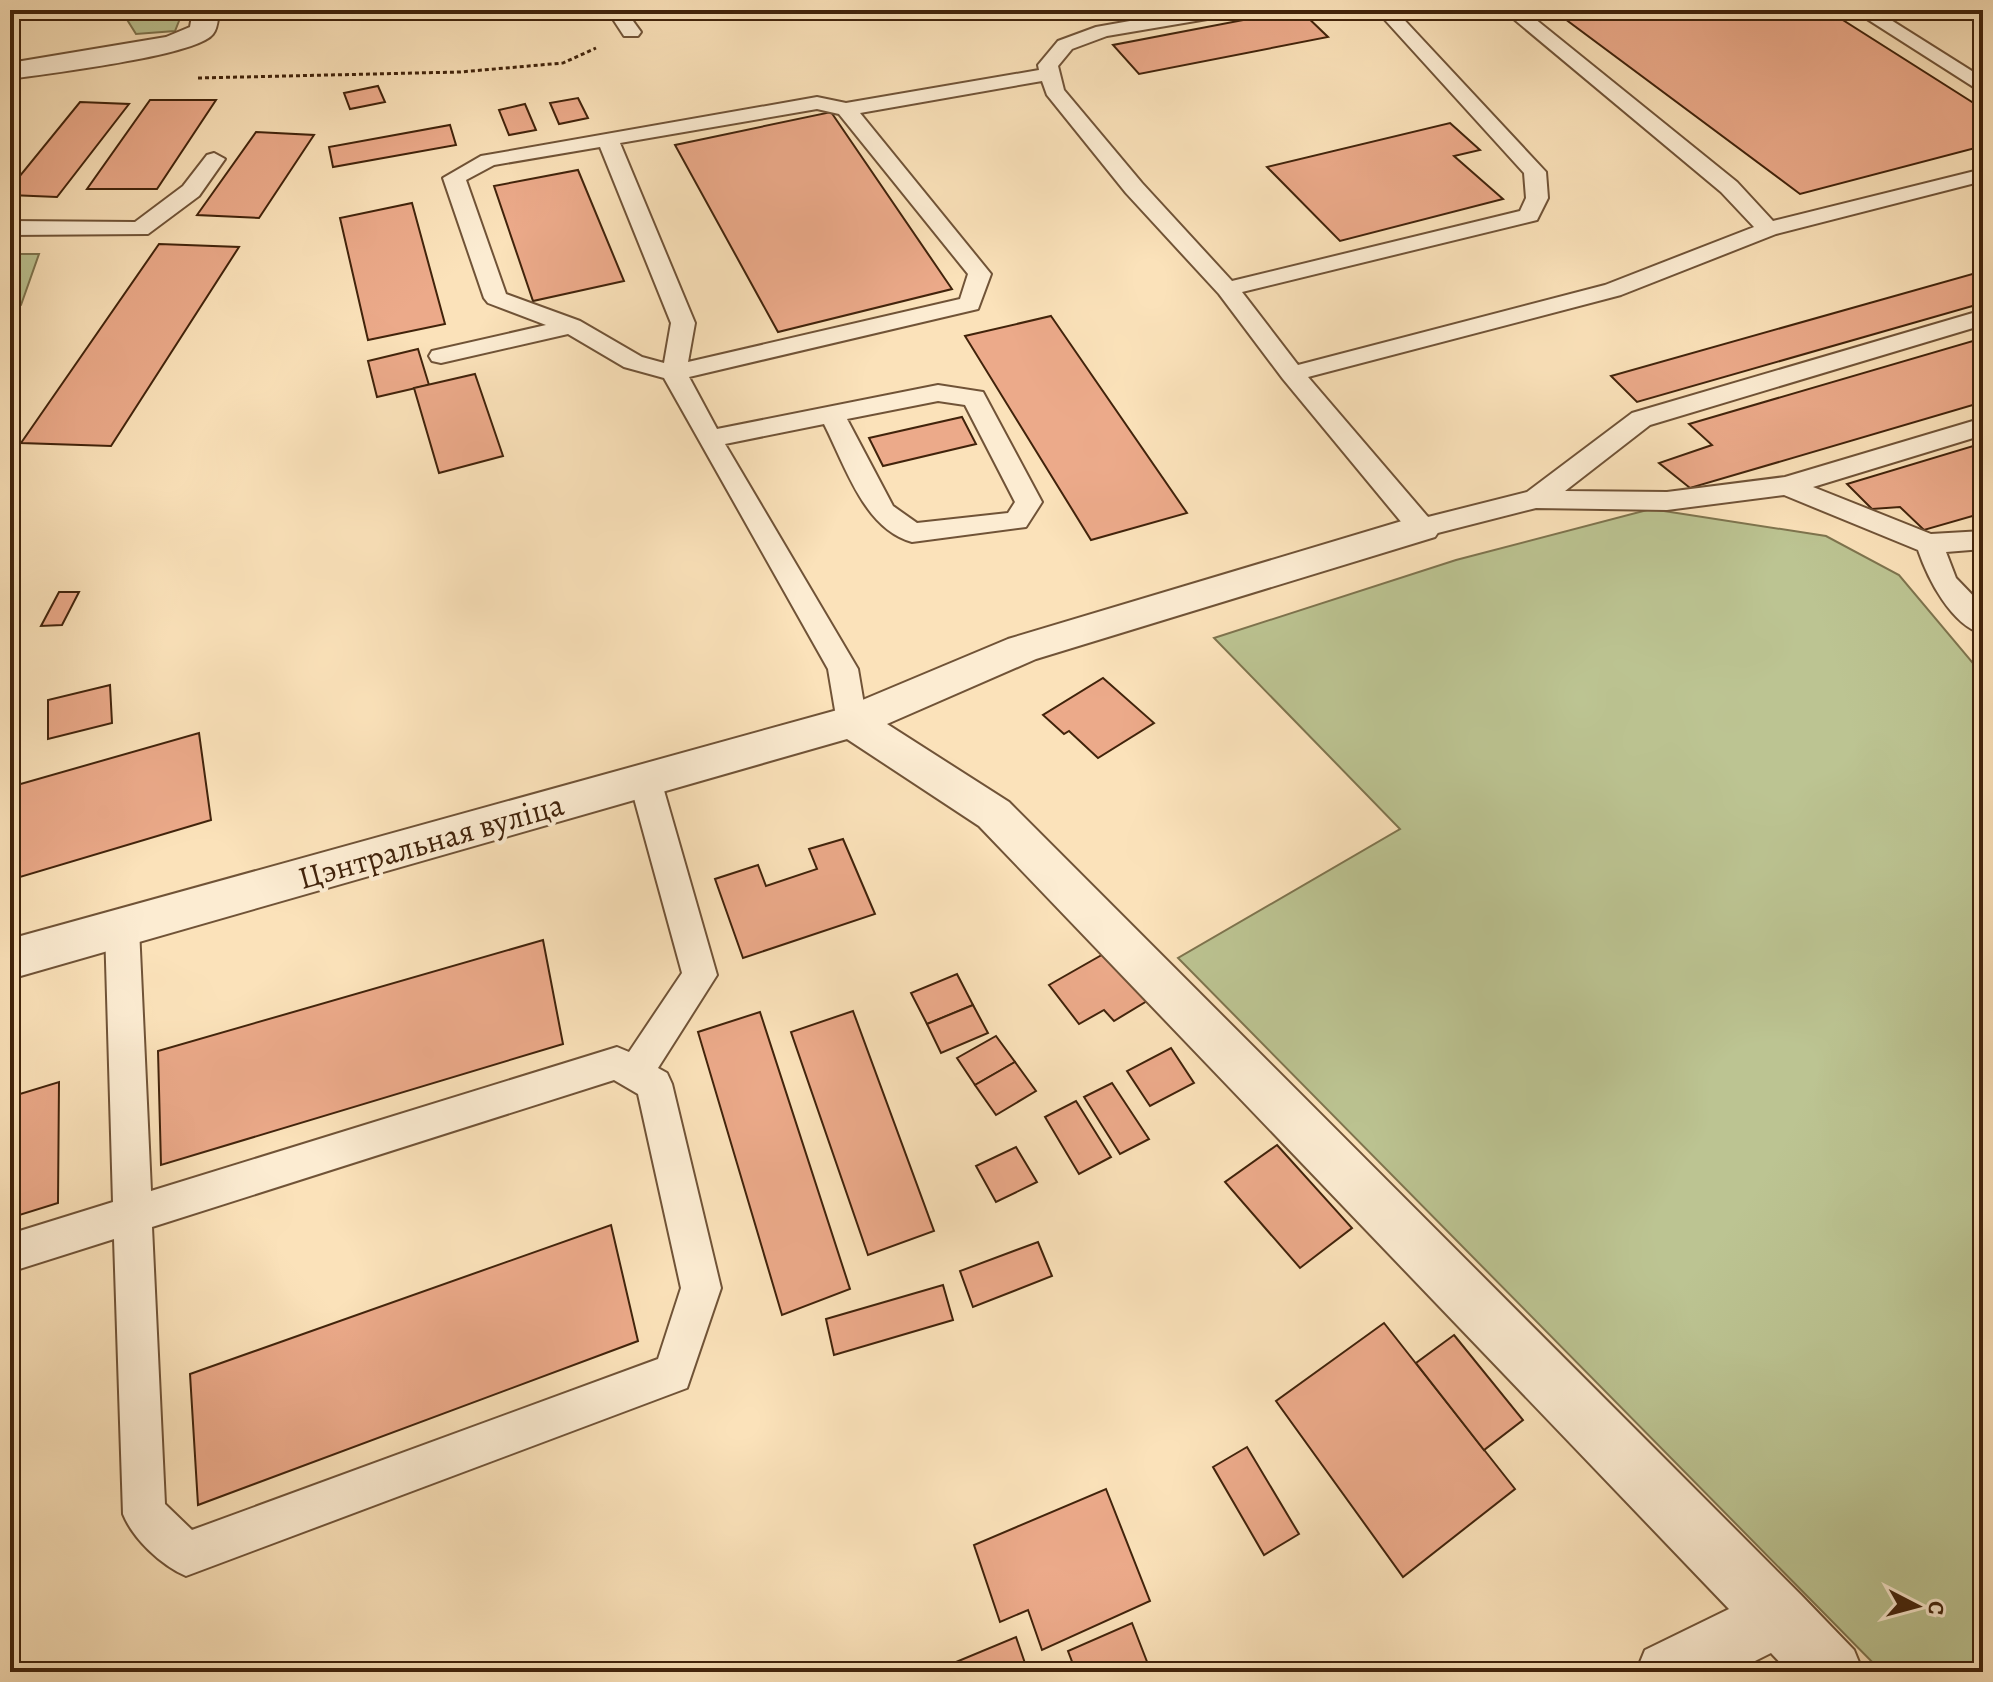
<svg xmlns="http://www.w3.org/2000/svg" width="1993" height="1682" font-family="Alegreya,serif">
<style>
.green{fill:#bcc492;stroke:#7e744e;stroke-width:2}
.building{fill:#ecaa8a;stroke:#41230b;stroke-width:2}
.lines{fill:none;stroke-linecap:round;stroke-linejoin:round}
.service-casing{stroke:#705337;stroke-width:4}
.minor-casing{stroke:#705337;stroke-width:4}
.path{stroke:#41230b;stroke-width:3;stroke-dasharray:4 3;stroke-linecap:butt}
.service{fill:#fcecd2;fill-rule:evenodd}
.minor{fill:#fcecd2;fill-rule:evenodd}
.labels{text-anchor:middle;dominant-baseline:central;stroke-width:8;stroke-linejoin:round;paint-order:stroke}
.street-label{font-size:32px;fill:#41230b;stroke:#fcecd2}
</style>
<rect width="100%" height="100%" fill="#fbe2ba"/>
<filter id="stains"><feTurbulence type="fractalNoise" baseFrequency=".0025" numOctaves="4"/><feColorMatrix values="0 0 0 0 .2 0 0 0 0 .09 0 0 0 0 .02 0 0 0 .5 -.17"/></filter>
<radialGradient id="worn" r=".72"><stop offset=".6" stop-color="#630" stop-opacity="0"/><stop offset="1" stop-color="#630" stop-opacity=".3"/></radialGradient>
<g class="green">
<path d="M 121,10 L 171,10 L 179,21 L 175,31 L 136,34 Z"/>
<path d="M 10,254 L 39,254 L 21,305 L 10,308 Z"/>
<path d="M 1651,509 L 1826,536 L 1899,575 L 1983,675 L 1983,1672 L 1882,1672 L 1178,958 L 1400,829 L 1214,638 L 1456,560 Z"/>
</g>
<g class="building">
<path d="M 1295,10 L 1300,10 L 1328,37 L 1139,74 L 1113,45 Z"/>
<path d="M 1553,10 L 1827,10 L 1983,109 L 1983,146 L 1800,194 Z"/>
<path d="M 378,86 L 385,102 L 350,109 L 344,93 Z"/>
<path d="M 578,98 L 588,118 L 559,124 L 550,103 Z"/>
<path d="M 150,100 L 216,100 L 157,189 L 87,189 Z"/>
<path d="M 80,102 L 129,104 L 57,197 L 10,195 L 10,188 Z"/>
<path d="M 525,104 L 536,130 L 509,135 L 499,110 Z"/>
<path d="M 831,112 L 952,289 L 778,332 L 675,145 Z"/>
<path d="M 1450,123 L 1480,150 L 1454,156 L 1503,199 L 1340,241 L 1267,167 Z"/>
<path d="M 450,125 L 456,145 L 333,167 L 329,147 Z"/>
<path d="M 256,132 L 314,135 L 259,218 L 197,215 Z"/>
<path d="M 578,170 L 624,281 L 533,301 L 494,186 Z"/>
<path d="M 412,203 L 445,324 L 368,340 L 340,218 Z"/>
<path d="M 159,244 L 239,247 L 111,446 L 21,443 Z"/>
<path d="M 1983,271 L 1983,303 L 1637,402 L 1611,376 Z"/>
<path d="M 1051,316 L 1187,513 L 1091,540 L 965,336 Z"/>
<path d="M 1983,338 L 1983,402 L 1690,488 L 1659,463 L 1712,445 L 1689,424 Z"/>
<path d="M 418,349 L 429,385 L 377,397 L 368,361 Z"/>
<path d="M 475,374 L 503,456 L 439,473 L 414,388 Z"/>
<path d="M 962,417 L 976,444 L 883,466 L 869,438 Z"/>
<path d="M 1983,443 L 1983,513 L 1924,530 L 1900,507 L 1872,509 L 1847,484 Z"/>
<path d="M 59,592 L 79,592 L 62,625 L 41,626 Z"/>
<path d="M 1103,678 L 1154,723 L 1098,758 L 1069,731 L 1064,734 L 1043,715 Z"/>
<path d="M 110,685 L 112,723 L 48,739 L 48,700 Z"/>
<path d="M 199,733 L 211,820 L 10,880 L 10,787 Z"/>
<path d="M 843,839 L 875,914 L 743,958 L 715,879 L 758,865 L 766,886 L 817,869 L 809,849 Z"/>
<path d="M 543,940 L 563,1044 L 161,1165 L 158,1051 Z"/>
<path d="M 1107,952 L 1147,1001 L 1114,1021 L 1104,1010 L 1079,1024 L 1049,985 Z"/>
<path d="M 957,974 L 973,1005 L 927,1024 L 911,993 Z"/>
<path d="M 973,1005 L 988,1033 L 941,1053 L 927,1024 Z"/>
<path d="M 853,1011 L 934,1231 L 868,1255 L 791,1032 Z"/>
<path d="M 760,1012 L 850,1289 L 782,1315 L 698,1032 Z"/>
<path d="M 996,1036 L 1015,1062 L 975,1085 L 957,1058 Z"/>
<path d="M 1171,1048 L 1194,1083 L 1150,1106 L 1127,1071 Z"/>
<path d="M 1015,1062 L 1036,1091 L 996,1115 L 975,1085 Z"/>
<path d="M 59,1082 L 58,1203 L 10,1218 L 10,1097 Z"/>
<path d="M 1112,1083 L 1149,1139 L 1120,1154 L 1084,1097 Z"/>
<path d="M 1076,1101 L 1111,1157 L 1079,1174 L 1045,1117 Z"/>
<path d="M 1277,1145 L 1352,1228 L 1300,1268 L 1225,1182 Z"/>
<path d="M 1016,1147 L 1037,1182 L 996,1202 L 976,1166 Z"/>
<path d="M 611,1225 L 638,1341 L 198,1505 L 190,1374 Z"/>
<path d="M 1038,1242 L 1052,1276 L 973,1307 L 960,1271 Z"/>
<path d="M 943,1285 L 953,1320 L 834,1355 L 826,1319 Z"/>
<path d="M 1384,1323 L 1515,1489 L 1403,1577 L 1276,1401 Z"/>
<path d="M 1454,1335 L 1523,1420 L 1484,1450 L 1416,1363 Z"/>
<path d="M 1247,1447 L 1299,1534 L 1264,1555 L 1213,1467 Z"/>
<path d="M 1106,1489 L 1150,1601 L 1042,1650 L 1028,1610 L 1000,1622 L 974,1545 Z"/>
<path d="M 1132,1623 L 1151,1672 L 1076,1672 L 1068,1651 Z"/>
<path d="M 1016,1637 L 1028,1672 L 932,1672 Z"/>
</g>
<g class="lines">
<g class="service-casing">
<g id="service">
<path d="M 607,10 L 625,10 L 641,32 L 638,36 L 624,36 Z"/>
<path d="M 1192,10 L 1234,10 L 1225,16 L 1107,36 L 1072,49 L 1058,66 L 1064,90 L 1142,183 L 1232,281 L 1520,211 L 1526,198 L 1524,173 L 1376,10 L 1395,10 L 1546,172 L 1548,198 L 1537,220 L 1242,292 L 1298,365 L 1605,285 L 1754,227 L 1721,192 L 1503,10 L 1524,10 L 1737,182 L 1773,221 L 1983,169 L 1983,181 L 1776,234 L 1621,295 L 1308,377 L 1428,517 L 1527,492 L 1632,413 L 1983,310 L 1983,325 L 1650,425 L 1565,491 L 1667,492 L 1785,477 L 1983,418 L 1983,435 L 1813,487 L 1931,534 L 1983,531 L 1983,549 L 1946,552 L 1956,578 L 1983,606 L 1983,634 C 1951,625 1928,579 1918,550 L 1784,495 L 1667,510 L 1536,508 L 1422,537 L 1412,535 L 1283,379 L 1219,294 L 1126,193 L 1047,95 L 1042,81 L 860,113 L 991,274 L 978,309 L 689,377 L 717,429 L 938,385 L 983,392 L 1042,502 L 1026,527 L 912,542 C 864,529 845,465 824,424 L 725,444 L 858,669 L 867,722 L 863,730 L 852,733 L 841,730 L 837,722 L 828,669 L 664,378 L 624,367 L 568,334 L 441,363 L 432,361 L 429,356 L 432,351 L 546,325 L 488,303 L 484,298 L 443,178 L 481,156 L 817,97 L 846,103 L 1039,70 L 1038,65 L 1058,41 L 1096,27 ZM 817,109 L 839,114 L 968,274 L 960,299 L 688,362 L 695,323 L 620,143 ZM 600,147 L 671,323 L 664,363 L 642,357 L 580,321 L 506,294 L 466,180 L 494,165 ZM 938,401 L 965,405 L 1015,502 L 1008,513 L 917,523 L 893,506 L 847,419 Z"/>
<path d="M 1853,10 L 1875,10 L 1983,78 L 1983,93 Z"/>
<path d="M 214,153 L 225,159 L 199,196 L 148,234 L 10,235 L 10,221 L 135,222 L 183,186 L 207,155 Z"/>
<path d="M 645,768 L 656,771 L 661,780 L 717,975 L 658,1068 L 667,1073 L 672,1084 L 721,1288 L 687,1388 L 186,1576 C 161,1565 133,1539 123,1514 L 114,1239 L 10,1272 L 10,1234 L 113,1202 L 105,928 L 110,918 L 122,914 L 134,918 L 139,928 L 151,1191 L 617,1047 L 629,1052 L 682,973 L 629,780 L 634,771 ZM 614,1080 L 638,1094 L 681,1288 L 658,1359 L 192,1530 L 165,1504 L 152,1227 Z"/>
</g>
</g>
<g class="minor-casing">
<g id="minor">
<path d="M 193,10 L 219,10 C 218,17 218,28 213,34 C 197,56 44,74 10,79 L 10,63 L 166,37 L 190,27 Z"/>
<path d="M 1422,515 L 1435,519 L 1441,528 L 1435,537 L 1036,659 L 887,724 L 1009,802 L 1801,1595 L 1854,1650 L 1863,1672 L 1789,1672 L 1771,1653 L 1733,1672 L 1636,1672 L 1645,1650 L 1729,1609 L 979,826 L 847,739 L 10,979 L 10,939 L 841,709 L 1008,639 Z"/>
</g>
</g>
<path class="path" d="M 198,78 L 460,72 L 563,63 L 596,48"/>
<use href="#service" class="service"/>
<use href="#minor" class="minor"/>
</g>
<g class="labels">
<g class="street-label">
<text transform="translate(431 841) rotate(-16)">Цэнтральная вуліца</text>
</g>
</g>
<rect width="1993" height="1682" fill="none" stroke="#fbe2ba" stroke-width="40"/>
<rect x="12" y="12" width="1969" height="1658" fill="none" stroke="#41230b" stroke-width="4"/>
<rect x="20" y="20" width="1953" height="1642" fill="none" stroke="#41230b" stroke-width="2"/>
<g transform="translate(1917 1606) rotate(96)" stroke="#fcecd2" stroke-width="6" paint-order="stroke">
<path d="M0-6L14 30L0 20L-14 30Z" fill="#41230b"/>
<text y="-12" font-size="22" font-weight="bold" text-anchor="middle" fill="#41230b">С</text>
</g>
<rect width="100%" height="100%" filter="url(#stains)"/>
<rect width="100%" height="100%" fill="url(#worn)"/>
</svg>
